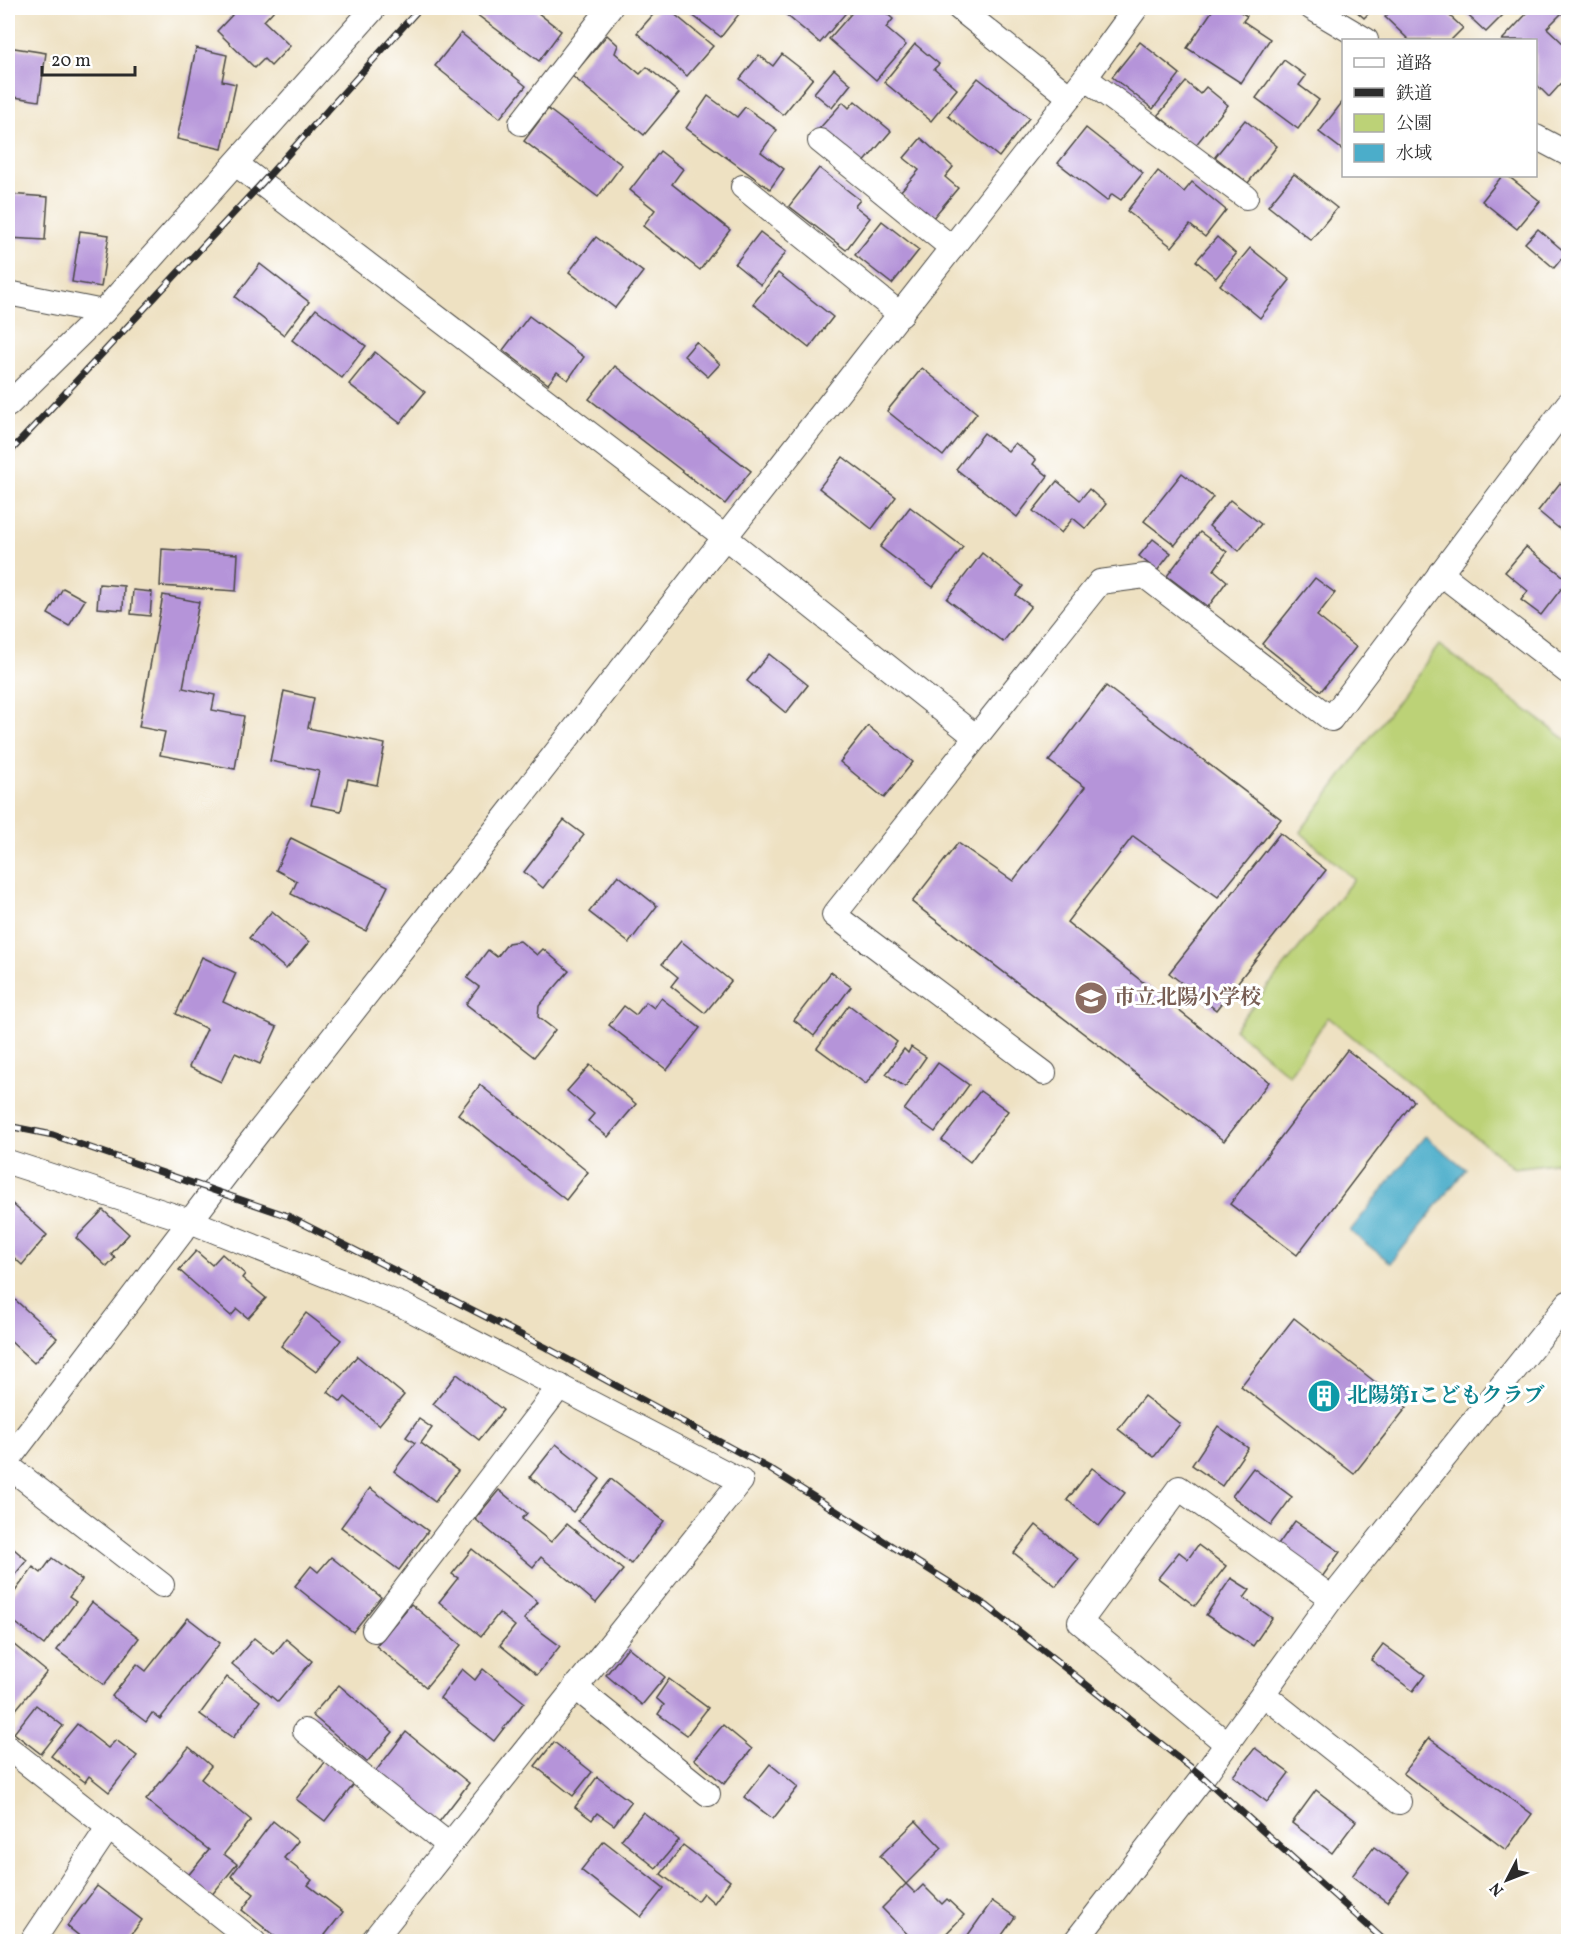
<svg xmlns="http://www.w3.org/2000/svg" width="1576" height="1949" font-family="Vollkorn,'Noto Serif JP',serif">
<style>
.green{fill:#bcd277;stroke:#747e51;stroke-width:1.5}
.water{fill:#4badca;stroke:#3b6c7a;stroke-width:1.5}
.building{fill:#b594d9}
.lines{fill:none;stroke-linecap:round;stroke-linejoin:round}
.street-casing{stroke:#484642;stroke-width:26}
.street{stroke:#fff;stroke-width:24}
.rail-casing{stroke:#2b2b2b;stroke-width:7}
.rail{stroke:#fff;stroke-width:4.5;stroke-dasharray:14;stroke-linecap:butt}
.labels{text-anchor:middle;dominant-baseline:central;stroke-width:6;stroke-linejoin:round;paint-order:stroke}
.education-label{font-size:21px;font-weight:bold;fill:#785e54;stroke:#fff;text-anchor:start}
.culture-label{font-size:21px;font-weight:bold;fill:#0d838f;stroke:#fff;text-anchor:start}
</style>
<rect width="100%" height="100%" fill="#fff"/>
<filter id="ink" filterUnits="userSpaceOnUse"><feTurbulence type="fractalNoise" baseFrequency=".0167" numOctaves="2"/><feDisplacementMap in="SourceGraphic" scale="12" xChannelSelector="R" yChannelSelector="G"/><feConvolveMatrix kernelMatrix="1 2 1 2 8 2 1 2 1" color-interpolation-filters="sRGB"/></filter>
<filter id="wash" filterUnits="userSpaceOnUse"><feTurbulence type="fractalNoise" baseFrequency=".008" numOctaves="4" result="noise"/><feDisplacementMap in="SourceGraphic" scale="24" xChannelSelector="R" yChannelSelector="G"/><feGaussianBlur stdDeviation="1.35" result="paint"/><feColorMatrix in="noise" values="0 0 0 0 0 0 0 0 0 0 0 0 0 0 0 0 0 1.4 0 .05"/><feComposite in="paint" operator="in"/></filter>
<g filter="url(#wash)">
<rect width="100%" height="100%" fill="#eee1c2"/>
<path class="green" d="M 1439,645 L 1568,741 L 1568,1161 L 1514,1168 L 1328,1017 L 1289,1075 L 1234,1029 L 1354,879 L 1300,832 Z"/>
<path class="water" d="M 1425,1136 L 1466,1169 L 1391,1263 L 1350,1231 Z"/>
<g id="blocks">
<g class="building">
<path d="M 223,8 L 273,8 L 275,9 L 264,21 L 290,46 L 271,66 L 264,59 L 255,68 L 217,31 L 232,15 Z"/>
<path d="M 468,8 L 540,8 L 537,12 L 561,31 L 539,61 Z"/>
<path d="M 659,8 L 667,8 L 713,46 L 687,76 L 637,33 Z"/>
<path d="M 683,8 L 730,8 L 739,14 L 721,37 Z"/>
<path d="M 778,8 L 850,8 L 820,43 Z"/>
<path d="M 856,8 L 889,8 L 885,12 L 893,19 L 886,28 L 906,45 L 876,80 L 829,39 Z"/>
<path d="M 1214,8 L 1234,8 L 1247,16 L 1243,21 L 1270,39 L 1241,83 L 1187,48 Z"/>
<path d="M 1353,8 L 1374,8 L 1364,18 Z"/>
<path d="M 1394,8 L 1441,8 L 1463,28 L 1451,40 L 1409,40 L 1385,17 Z"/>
<path d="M 1460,8 L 1510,8 L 1486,32 Z"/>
<path d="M 1532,8 L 1567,8 L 1547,28 L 1568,48 L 1568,76 L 1549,97 L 1536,84 L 1536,40 L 1502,40 Z"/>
<path d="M 461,33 L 526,86 L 500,118 L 435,66 Z"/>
<path d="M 607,35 L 618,45 L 615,53 L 640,74 L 647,67 L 679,93 L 644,135 L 572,76 Z"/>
<path d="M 1140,42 L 1180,74 L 1153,109 L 1112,77 Z"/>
<path d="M 915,44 L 939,64 L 934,69 L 957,89 L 931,121 L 884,82 Z"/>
<path d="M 8,47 L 46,53 L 39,101 L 8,96 Z"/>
<path d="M 196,48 L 227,55 L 222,81 L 236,84 L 222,149 L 177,139 Z"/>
<path d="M 782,54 L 813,78 L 783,115 L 740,79 L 759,55 L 773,66 Z"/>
<path d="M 1284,60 L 1306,76 L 1299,85 L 1319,100 L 1298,129 L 1256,98 Z"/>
<path d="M 834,69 L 851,84 L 832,108 L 814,93 Z"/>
<path d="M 978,78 L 1029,118 L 999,157 L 948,116 Z"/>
<path d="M 1186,82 L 1200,94 L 1206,87 L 1228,105 L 1195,146 L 1158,115 Z"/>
<path d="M 708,96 L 737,117 L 745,107 L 777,130 L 761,152 L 784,169 L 770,189 L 686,128 Z"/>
<path d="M 1344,100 L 1344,151 L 1319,132 Z"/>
<path d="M 855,101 L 891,131 L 862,165 L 819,129 L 843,102 L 849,108 Z"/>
<path d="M 548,109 L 622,165 L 598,197 L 524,141 Z"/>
<path d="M 1245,120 L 1277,146 L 1248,183 L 1215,157 Z"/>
<path d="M 1086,128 L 1143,173 L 1121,200 L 1112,194 L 1107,201 L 1058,163 Z"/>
<path d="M 921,138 L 953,167 L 945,177 L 958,188 L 932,219 L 900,192 L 919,170 L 904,158 Z"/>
<path d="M 660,151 L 683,169 L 672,184 L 730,230 L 700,270 L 643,226 L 655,210 L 630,190 Z"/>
<path d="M 819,168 L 860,200 L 855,206 L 870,218 L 846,250 L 789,206 Z"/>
<path d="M 1158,171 L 1184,192 L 1192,182 L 1226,210 L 1205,237 L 1190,225 L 1172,247 L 1127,211 Z"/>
<path d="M 1294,174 L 1337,208 L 1311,240 L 1268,206 Z"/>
<path d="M 1502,176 L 1508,176 L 1540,201 L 1517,229 L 1482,201 Z"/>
<path d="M 8,194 L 48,197 L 45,240 L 8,238 Z"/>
<path d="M 882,221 L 919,250 L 892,284 L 855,255 Z"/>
<path d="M 1538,229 L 1566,253 L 1554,268 L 1525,243 Z"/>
<path d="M 80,231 L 109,235 L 101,287 L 72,282 Z"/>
<path d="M 760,232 L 786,252 L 761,285 L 735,264 Z"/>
<path d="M 596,237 L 643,272 L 615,308 L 569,272 Z"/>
<path d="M 1217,237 L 1236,254 L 1216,278 L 1196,261 Z"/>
<path d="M 1250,248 L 1290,280 L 1260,318 L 1220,285 Z"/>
<path d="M 260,264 L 309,302 L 284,335 L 235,297 Z"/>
<path d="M 778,273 L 833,317 L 809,348 L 753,304 Z"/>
<path d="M 316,309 L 366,346 L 342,378 L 292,340 Z"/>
<path d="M 529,316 L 584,357 L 568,380 L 557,372 L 548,384 L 503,350 Z"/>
<path d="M 696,342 L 720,364 L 708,377 L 684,356 Z"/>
<path d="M 375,352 L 425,392 L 400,423 L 349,384 Z"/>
<path d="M 615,366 L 751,471 L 725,504 L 589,399 Z"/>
<path d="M 922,368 L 977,413 L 943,456 L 887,411 Z"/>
<path d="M 984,433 L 1008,451 L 1015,443 L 1036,460 L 1033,464 L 1048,476 L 1017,517 L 956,469 Z"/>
<path d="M 843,457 L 896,497 L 872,529 L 819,488 Z"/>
<path d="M 1182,473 L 1213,497 L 1175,545 L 1144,521 Z"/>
<path d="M 1057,481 L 1080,500 L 1089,489 L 1106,504 L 1086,529 L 1073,518 L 1061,533 L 1033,511 Z"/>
<path d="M 1560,483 L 1568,489 L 1568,536 L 1538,511 Z"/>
<path d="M 1230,500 L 1261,524 L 1239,551 L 1209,526 Z"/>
<path d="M 910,507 L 963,547 L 933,587 L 880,547 Z"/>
<path d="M 1200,532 L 1227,552 L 1214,570 L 1227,581 L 1208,607 L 1167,576 Z"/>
<path d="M 1153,539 L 1171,553 L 1157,571 L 1139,556 Z"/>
<path d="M 1526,547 L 1568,580 L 1541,615 L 1521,600 L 1528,591 L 1505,572 Z"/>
<path d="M 162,549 L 238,554 L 236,591 L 160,586 Z"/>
<path d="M 982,553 L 1023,586 L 1016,595 L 1031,606 L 1003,642 L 947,599 Z"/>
<path d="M 1315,578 L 1335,593 L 1317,616 L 1356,647 L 1321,691 L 1262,644 Z"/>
<path d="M 99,584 L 124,586 L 123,610 L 97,608 Z"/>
<path d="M 63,588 L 85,600 L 69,626 L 48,614 Z"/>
<path d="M 133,590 L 152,592 L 150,616 L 131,614 Z"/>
<path d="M 163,595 L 199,602 L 183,688 L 215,695 L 212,710 L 244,716 L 235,769 L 160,755 L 165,732 L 139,727 Z"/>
<path d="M 769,654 L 808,685 L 786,713 L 747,681 Z"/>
<path d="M 1106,686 L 1281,819 L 1218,897 L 1133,836 L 1067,922 L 1269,1082 L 1224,1141 L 912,902 L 958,843 L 1013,881 L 1085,787 L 1049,761 Z"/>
<path d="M 284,691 L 314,698 L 308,728 L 385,744 L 377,785 L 348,779 L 341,811 L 311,805 L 319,771 L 270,761 Z"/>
<path d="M 868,726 L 913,762 L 884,798 L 840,762 Z"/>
<path d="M 564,820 L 584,835 L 543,888 L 524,872 Z"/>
<path d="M 1280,833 L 1326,870 L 1216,1010 L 1169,973 Z"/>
<path d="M 291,838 L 388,886 L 366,931 L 291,894 L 297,881 L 276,870 Z"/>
<path d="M 618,875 L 657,906 L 629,943 L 589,912 Z"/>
<path d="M 272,911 L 309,942 L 286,969 L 249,938 Z"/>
<path d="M 520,941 L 537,955 L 543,949 L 569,971 L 539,1006 L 538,1017 L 555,1030 L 534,1057 L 466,1004 L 479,987 L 467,978 L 488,950 L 497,957 L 508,943 Z"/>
<path d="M 681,941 L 731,981 L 705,1013 L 671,986 L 678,977 L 662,964 Z"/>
<path d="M 202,957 L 236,973 L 223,1002 L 277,1027 L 260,1064 L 235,1053 L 221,1082 L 189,1067 L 207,1029 L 176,1014 Z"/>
<path d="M 831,972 L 851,987 L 814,1036 L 794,1020 Z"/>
<path d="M 661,998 L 700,1028 L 667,1070 L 609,1025 L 624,1006 L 636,1015 L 646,1002 L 654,1008 Z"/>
<path d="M 849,1005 L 897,1042 L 866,1084 L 817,1048 Z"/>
<path d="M 911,1047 L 926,1057 L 905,1087 L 886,1074 L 904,1049 L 908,1053 Z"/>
<path d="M 1347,1050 L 1414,1101 L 1297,1255 L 1230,1204 Z"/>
<path d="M 938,1063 L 969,1085 L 935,1132 L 904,1110 Z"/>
<path d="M 590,1065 L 636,1104 L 608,1137 L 588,1121 L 594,1114 L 567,1091 Z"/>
<path d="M 480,1085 L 588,1172 L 566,1200 L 458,1114 Z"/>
<path d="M 980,1091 L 1008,1111 L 970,1162 L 942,1140 Z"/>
<path d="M 8,1200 L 47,1235 L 22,1265 L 8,1252 Z"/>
<path d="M 103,1210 L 129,1234 L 111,1254 L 115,1258 L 107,1267 L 76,1238 Z"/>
<path d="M 196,1251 L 212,1265 L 222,1254 L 245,1274 L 242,1278 L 266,1298 L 248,1318 L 237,1309 L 231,1316 L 179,1270 Z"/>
<path d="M 11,1296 L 57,1338 L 34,1363 L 8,1339 L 8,1300 Z"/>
<path d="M 306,1313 L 341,1340 L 316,1372 L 281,1346 Z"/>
<path d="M 1294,1318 L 1407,1407 L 1354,1474 L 1241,1386 Z"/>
<path d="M 357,1356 L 404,1395 L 379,1425 L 345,1397 L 341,1402 L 328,1392 Z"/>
<path d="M 457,1374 L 503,1410 L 479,1440 L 433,1404 Z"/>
<path d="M 1144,1396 L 1180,1424 L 1154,1457 L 1118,1429 Z"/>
<path d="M 419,1419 L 432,1428 L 421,1443 L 458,1471 L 435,1502 L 394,1471 L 415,1443 L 406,1437 Z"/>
<path d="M 1218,1426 L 1248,1448 L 1222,1486 L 1192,1465 Z"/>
<path d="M 556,1444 L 600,1479 L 573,1512 L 530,1477 Z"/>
<path d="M 1092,1468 L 1125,1493 L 1099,1526 L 1067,1500 Z"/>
<path d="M 1253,1468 L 1292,1497 L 1271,1525 L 1232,1496 Z"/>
<path d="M 611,1479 L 664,1521 L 631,1564 L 578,1521 Z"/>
<path d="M 370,1488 L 428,1531 L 399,1570 L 341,1527 Z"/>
<path d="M 499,1490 L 527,1513 L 522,1519 L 551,1542 L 567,1524 L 623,1570 L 596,1603 L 541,1557 L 533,1567 L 475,1519 Z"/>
<path d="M 1295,1521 L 1340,1552 L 1322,1577 L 1278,1545 Z"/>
<path d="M 1036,1525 L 1078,1559 L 1056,1586 L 1014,1553 Z"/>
<path d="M 8,1544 L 27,1560 L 8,1583 Z"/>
<path d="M 1198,1545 L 1226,1566 L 1195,1606 L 1158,1578 L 1179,1552 L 1188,1559 Z"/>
<path d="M 472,1549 L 538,1602 L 524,1619 L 560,1646 L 537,1675 L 500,1645 L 515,1626 L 499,1613 L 481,1636 L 439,1602 L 458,1578 L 452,1574 Z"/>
<path d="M 331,1557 L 381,1597 L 353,1632 L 295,1586 L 311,1566 L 318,1572 Z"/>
<path d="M 52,1558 L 82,1580 L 69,1597 L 76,1602 L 44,1645 L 8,1617 L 8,1601 L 33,1567 L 41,1573 Z"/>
<path d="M 1231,1578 L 1250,1590 L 1244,1598 L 1272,1618 L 1253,1646 L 1206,1615 Z"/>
<path d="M 92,1602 L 139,1638 L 104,1685 L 57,1650 Z"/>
<path d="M 411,1604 L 461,1645 L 426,1687 L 376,1646 Z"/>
<path d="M 188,1618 L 220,1643 L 160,1719 L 152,1713 L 146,1722 L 112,1696 L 137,1664 L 146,1671 Z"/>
<path d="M 254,1638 L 274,1654 L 286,1639 L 312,1661 L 278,1702 L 232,1664 Z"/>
<path d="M 8,1640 L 47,1672 L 13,1713 L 8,1709 Z"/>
<path d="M 1383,1644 L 1425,1675 L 1413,1691 L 1371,1660 Z"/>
<path d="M 628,1647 L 665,1677 L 642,1705 L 606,1675 Z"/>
<path d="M 462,1669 L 475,1680 L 483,1669 L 524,1702 L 494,1741 L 440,1698 Z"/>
<path d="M 227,1677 L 260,1701 L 233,1738 L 200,1714 Z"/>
<path d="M 669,1679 L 708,1708 L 687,1735 L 658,1714 L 664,1705 L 656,1698 Z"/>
<path d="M 339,1685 L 393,1732 L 367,1762 L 312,1715 Z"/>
<path d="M 36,1705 L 63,1726 L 41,1754 L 14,1733 Z"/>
<path d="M 77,1724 L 108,1748 L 116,1740 L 137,1756 L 109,1792 L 89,1776 L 85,1782 L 51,1756 Z"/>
<path d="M 723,1725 L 752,1749 L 724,1784 L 694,1759 Z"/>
<path d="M 406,1732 L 469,1783 L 439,1822 L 375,1772 Z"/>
<path d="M 1429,1738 L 1532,1814 L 1506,1850 L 1403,1773 Z"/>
<path d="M 554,1742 L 592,1772 L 573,1796 L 535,1766 Z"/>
<path d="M 189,1747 L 211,1766 L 201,1779 L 251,1820 L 224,1854 L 237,1864 L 210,1897 L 186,1878 L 209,1850 L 146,1800 Z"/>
<path d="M 1255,1748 L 1289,1773 L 1267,1802 L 1233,1776 Z"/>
<path d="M 326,1761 L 354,1784 L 325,1821 L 296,1799 Z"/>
<path d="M 770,1764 L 798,1787 L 773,1819 L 744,1797 Z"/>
<path d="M 597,1777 L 631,1802 L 614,1825 L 597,1813 L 592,1820 L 575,1807 Z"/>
<path d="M 1316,1790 L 1356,1821 L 1332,1853 L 1292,1823 Z"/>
<path d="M 643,1812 L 679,1840 L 656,1868 L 621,1840 Z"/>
<path d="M 273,1821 L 298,1841 L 284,1858 L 312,1880 L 308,1885 L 343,1912 L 325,1935 L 333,1942 L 282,1942 L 242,1910 L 254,1894 L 231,1876 Z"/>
<path d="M 916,1821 L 942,1848 L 906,1884 L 880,1856 Z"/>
<path d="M 604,1841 L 664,1888 L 641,1917 L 581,1870 Z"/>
<path d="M 683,1845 L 730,1881 L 714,1903 L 703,1893 L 697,1901 L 661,1874 Z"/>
<path d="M 1374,1847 L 1409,1872 L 1387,1902 L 1352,1876 Z"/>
<path d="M 906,1884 L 915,1893 L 923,1885 L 942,1904 L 947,1899 L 964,1915 L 938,1942 L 915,1942 L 882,1908 Z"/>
<path d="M 97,1886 L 142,1920 L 126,1942 L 87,1942 L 67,1926 Z"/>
<path d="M 992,1901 L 1015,1917 L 997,1942 L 963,1942 Z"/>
</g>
</g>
</g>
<g filter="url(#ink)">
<use href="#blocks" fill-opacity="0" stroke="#484642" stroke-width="1.5"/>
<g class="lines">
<g class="street-casing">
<g id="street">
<path d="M 959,8 L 1070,97"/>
<path d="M 1312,8 L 1366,40"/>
<path d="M 1085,78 L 1246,197"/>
<path d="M 521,123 L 610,8"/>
<path d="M 1536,137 L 1568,154"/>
<path d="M 820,141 L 952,248"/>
<path d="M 236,164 L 726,538 L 976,737"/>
<path d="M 743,187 L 901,315"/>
<path d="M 8,293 L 103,312"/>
<path d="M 8,405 L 103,312 L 374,8"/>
<path d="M 1440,573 L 1568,672"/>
<path d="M 1044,1073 L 834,915 L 1100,582 L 1145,576 L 1331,719 L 1568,404"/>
<path d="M 8,1162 L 190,1221 L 404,1306 L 741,1481 L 372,1942"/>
<path d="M 8,1460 L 246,1148 L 1085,78 L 1136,8"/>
<path d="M 8,1466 L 162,1585"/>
<path d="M 374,1630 L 560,1386"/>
<path d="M 575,1687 L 708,1794"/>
<path d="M 1263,1694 L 1399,1802"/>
<path d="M 305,1731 L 449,1845"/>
<path d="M 1227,1744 L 1080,1622 L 1179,1488 L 1332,1598"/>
<path d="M 8,1748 L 254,1942"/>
<path d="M 32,1942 L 108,1828"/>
<path d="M 1075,1942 L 1203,1777 L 1332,1598 L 1568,1303"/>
</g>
</g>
<use href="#street" class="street"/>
<g class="rail-casing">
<g id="rail">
<path d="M 8,454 L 262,183 L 420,8"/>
<path d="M 8,1126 L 53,1135 L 288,1216 L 545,1347 L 768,1468 L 987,1606 L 1203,1777 L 1386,1942"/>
</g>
</g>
<use href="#rail" class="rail"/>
</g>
</g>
<defs>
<g id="school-disc" transform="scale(1.725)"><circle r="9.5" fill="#8d6e63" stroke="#fff"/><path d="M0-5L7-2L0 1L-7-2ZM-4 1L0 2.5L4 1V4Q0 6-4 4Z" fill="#fff"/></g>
<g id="building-disc" transform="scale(1.725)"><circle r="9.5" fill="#0f9aa8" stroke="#fff"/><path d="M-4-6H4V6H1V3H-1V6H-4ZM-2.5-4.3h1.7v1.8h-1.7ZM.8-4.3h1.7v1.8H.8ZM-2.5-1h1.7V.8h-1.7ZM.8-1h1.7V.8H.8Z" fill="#fff"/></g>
</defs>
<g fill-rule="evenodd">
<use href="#school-disc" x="1091" y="998"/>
<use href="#building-disc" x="1324" y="1396"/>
</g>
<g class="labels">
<g class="education-label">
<text x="1114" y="998">市立北陽小学校</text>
</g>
<g class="culture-label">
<text x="1347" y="1396">北陽第1こどもクラブ</text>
</g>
</g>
<rect width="1576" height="1949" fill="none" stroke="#fff" stroke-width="30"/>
<rect x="1342" y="39" width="195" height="138" fill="#ffffff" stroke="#aaaaaa" stroke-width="1.5"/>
<rect x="1354" y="58" width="30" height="9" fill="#ffffff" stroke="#aaaaaa" stroke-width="1.5"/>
<text x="1396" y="69" font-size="18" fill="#2b2b2b">道路</text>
<rect x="1354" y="88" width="30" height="9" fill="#2b2b2b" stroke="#aaaaaa" stroke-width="1.5"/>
<text x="1396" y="99" font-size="18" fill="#2b2b2b">鉄道</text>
<rect x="1354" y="114" width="30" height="18" fill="#bcd277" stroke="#aaaaaa" stroke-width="1.5"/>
<text x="1396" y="129" font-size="18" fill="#2b2b2b">公園</text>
<rect x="1354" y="144" width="30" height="18" fill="#4badca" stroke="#aaaaaa" stroke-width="1.5"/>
<text x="1396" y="159" font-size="18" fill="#2b2b2b">水域</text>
<g transform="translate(1507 1880) rotate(228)" stroke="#ffffff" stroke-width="4.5" paint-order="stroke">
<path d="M0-4.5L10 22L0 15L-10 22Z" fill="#2b2b2b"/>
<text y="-9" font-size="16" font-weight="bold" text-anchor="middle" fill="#2b2b2b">N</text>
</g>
<path d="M42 66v9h93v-9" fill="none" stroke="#2b2b2b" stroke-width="3"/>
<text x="51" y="66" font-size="18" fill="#2b2b2b" stroke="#ffffff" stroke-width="4.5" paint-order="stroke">20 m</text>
</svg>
